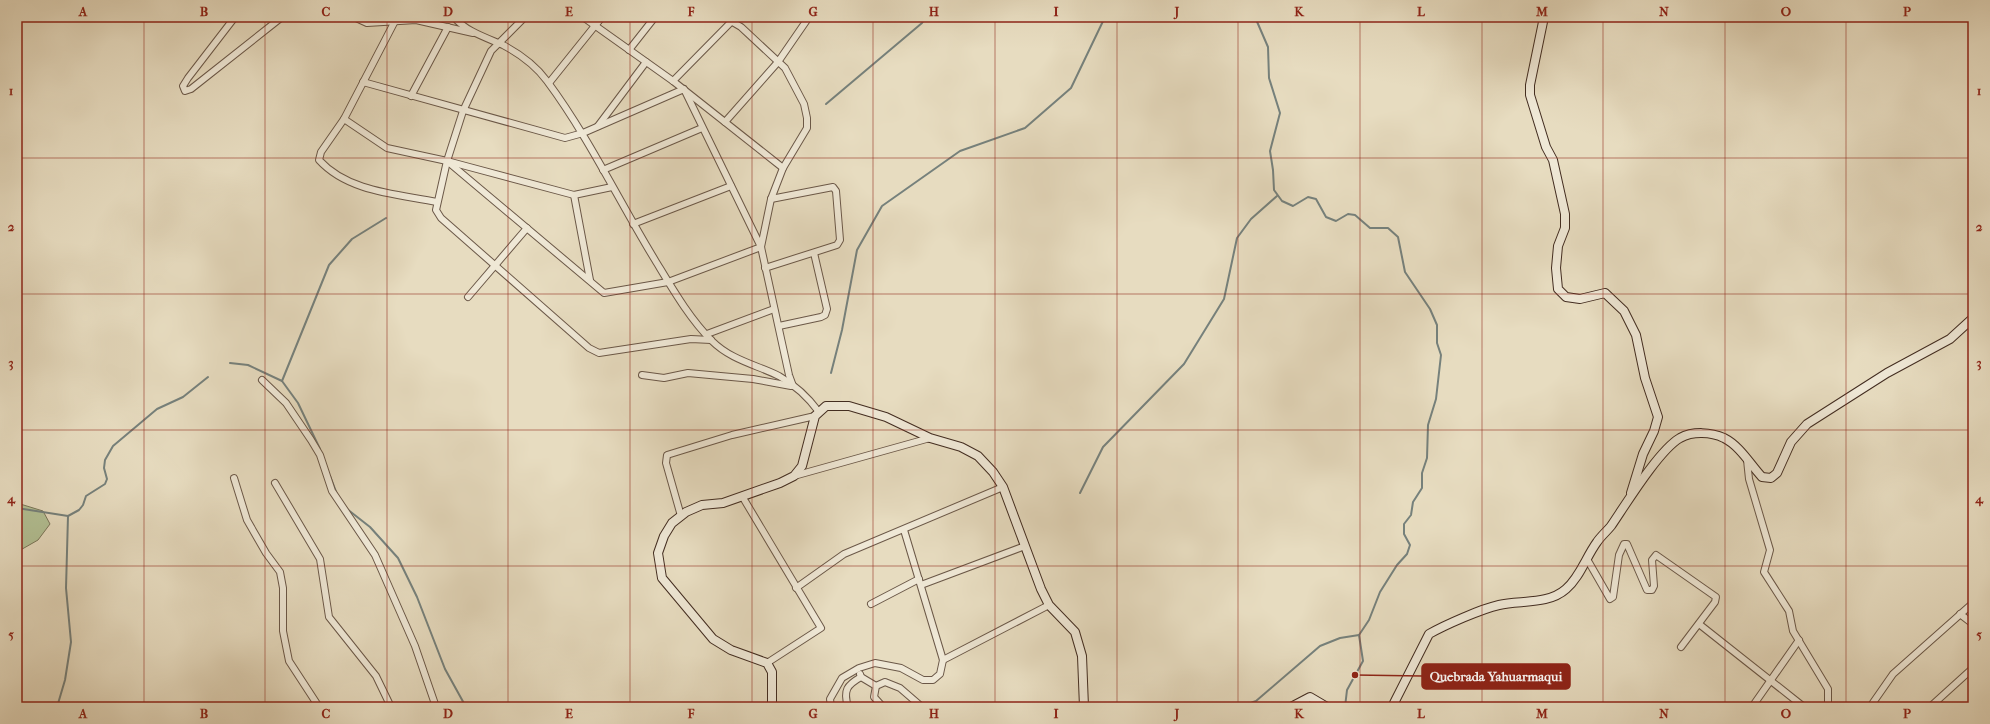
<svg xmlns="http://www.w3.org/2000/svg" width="1990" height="724" font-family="'IM FELL French Canon',serif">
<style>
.green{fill:#b3c195;stroke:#7a765a}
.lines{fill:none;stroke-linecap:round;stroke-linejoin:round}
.stream{stroke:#76817c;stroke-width:2}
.street-casing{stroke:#6b5848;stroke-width:8}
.secondary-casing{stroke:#422c20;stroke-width:10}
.street{stroke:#efe8d6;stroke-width:6}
.secondary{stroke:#efe8d6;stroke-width:8}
.grid{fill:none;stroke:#8f2418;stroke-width:1;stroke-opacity:0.55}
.leader{fill:none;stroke:#8f2418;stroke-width:1.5}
.callout-dot{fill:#8f2418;stroke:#efe8d6;stroke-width:1.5}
.callout{fill:#8f2418;stroke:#8f2418;stroke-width:1.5}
.callout-label{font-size:13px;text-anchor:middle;font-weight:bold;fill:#fff}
.neatline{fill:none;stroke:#8f2418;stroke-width:1.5}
.grid-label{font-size:13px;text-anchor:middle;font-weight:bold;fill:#8f2418}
</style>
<rect width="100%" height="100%" fill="#e7dcc0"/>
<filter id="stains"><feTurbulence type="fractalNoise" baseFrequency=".005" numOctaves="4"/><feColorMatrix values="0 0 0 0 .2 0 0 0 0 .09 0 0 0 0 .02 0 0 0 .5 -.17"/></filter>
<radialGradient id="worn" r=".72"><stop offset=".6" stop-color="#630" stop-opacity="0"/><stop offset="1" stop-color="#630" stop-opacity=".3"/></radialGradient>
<path class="green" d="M 17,503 L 43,511 L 50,524 L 38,540 L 17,552 Z"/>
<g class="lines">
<g class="stream">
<path d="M 1255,17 L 1268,47 L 1269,78 L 1280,113 L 1270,151 L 1273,170 L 1274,190 L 1282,201 L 1293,206 L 1308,197 L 1316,199 L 1326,217 L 1336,221 L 1348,214 L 1355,215 L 1370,228 L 1388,228 L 1398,237 L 1405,272 L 1430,309 L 1437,325 L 1437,343 L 1441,355 L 1436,399 L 1428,425 L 1427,458 L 1422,473 L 1422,488 L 1413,502 L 1411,515 L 1404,524 L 1404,534 L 1410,545 L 1407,554 L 1397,565 L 1380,592 L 1369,620 L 1359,635 L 1363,661 L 1347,690 L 1345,707"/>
<path d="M 826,104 L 922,23 L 926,17"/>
<path d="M 230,363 L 248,365 L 282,381 L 298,403 L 320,449"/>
<path d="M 831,373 L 842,330 L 857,250 L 882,206 L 960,151 L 1025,128 L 1071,88 L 1105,17"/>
<path d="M 282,381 L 329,265 L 352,239 L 386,218"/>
<path d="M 330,476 L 337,494"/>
<path d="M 1080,493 L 1103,447 L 1184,364 L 1224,299 L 1237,238 L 1251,219 L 1277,196"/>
<path d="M 17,508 L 68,516 L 79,510 L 83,505 L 86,496 L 105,484 L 107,479 L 104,468 L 105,460 L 113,446 L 157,409 L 183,397 L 208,377"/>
<path d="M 347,509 L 370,527 L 398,558 L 417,597 L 445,669 L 466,707"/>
<path d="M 57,707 L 65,680 L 71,642 L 66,588 L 68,516"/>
<path d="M 1240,707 L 1256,701 L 1320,646 L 1340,638 L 1359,635"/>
</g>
<g class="street-casing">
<g id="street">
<path d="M 235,17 L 188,78 L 183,86 L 185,91 L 191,89 L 282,17"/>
<path d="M 354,17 L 367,23 L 416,20 L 473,33"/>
<path d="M 454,17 C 465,31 487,38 503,45 C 520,54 536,66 547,81 C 588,136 619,201 655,260 C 672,288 689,318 712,341 C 731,360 757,365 779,376 C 795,385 808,397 819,412"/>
<path d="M 525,17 L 491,51 L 463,111 L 447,161 L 436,210 L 441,218 L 589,348 L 599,353 L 691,339 L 711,340"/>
<path d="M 583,17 L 673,81 L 783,168"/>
<path d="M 724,17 L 741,27 L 785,68 L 804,104 L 807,118 L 807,128 L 783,168 L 771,199 L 761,247 L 789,375 L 793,386"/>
<path d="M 395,21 L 344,119 L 321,152 L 319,160 C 348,192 397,194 437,202"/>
<path d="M 629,50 L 655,17"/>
<path d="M 673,81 L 736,17"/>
<path d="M 363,82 L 565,138 L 583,133 L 684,89 L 761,247 L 668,282 L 604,293 L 447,161"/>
<path d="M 549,83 L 602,17"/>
<path d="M 411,96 L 448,27"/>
<path d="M 344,119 L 387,148 L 447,161 L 574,195 L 612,187"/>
<path d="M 725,122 L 778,62 L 809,17"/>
<path d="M 598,126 L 646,62"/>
<path d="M 603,170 L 702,128"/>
<path d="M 574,195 L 590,280"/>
<path d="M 633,224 L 731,186"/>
<path d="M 765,268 L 837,245 L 840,240 L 836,191 L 833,187 L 771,199"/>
<path d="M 468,297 L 527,228"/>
<path d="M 779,326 L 821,317 L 825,315 L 827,309 L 814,253"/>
<path d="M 707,334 L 774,309"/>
<path d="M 642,375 L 664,378 L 688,373 L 753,379 L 791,386"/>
<path d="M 262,380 L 286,403 L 311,440 L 320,455 L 332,491 L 375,555 L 415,646 L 436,707"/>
<path d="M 1747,460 L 1749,479 L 1770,550 L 1764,572 L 1789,611 L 1793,631 L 1828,689 L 1828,707"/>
<path d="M 794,476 L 930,438"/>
<path d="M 234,478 L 247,520 L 266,553 L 280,572 L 283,588 L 283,631 L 289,661 L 319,707"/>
<path d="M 275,483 L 320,559 L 329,617 L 376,676 L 391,707"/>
<path d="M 742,496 L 821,628 L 767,663"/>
<path d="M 681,516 L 666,463 L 667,455 L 732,435 L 815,416"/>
<path d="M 1587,559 L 1610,599 L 1613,597 L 1619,555 L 1624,544 L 1627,544 L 1647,590 L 1652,590 L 1654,586 L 1652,560 L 1656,555 L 1716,597 L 1715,602 L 1681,647"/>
<path d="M 921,585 L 1025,546"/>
<path d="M 796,588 L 844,554 L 1003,487"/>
<path d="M 871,604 L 919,579"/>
<path d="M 1960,614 L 1973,624"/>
<path d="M 1699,624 L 1804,707"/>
<path d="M 943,660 L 1049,605"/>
<path d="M 860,674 L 861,677 L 876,686"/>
<path d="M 876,686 L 885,682 L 900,688 L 922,707"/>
<path d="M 876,686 L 874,697 L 883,707"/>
<path d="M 831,707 L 830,699 L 842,678 L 859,668 L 875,663 L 901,668 L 923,680 L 933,680 L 940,674 L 943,660 L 904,530"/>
<path d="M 848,707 C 843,690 847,685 861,677"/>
<path d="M 1752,707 L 1799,640"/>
<path d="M 1870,707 L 1893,674 L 1973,603"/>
<path d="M 1930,707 L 1973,668"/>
</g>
</g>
<g class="secondary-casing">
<g id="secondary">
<path d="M 1544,17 L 1530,85 L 1530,95 L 1546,147 L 1553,160 L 1565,214 L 1565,228 L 1558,246 L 1556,268 L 1558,289 L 1566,297 L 1580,299 L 1605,293 L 1624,311 L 1636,335 L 1645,378 L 1658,417 L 1654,431 L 1643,454 L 1631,493"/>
<path d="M 772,707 L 772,672 L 767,663 L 731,650 L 713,639 L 662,578 L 658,553 L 664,536 L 672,523 L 686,512 L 702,505 L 723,503 L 780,483 L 794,476 L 802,466 L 815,416 L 826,406 L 849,406 L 886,417 L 930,438 L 961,447 L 978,456 L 993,472 L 1003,487 L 1041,589 L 1049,605 L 1075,632 L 1082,656 L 1084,707"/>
<path d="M 1291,707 L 1310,697 L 1327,707"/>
<path d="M 1392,707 L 1429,634 C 1445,625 1481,609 1499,605 C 1520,600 1548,605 1566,589 C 1580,577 1586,557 1597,542 C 1601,536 1607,531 1611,526 C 1626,504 1659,450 1680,438 C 1693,431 1711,432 1724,438 C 1740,446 1750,464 1762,477 L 1771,478 L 1777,473 L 1791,442 L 1807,424 L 1887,373 L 1950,339 L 1973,318"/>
</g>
</g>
<use href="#street" class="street"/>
<use href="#secondary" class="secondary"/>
</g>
<path class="grid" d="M 144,17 L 144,707M 265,17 L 265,707M 387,17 L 387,707M 508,17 L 508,707M 630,17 L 630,707M 752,17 L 752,707M 873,17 L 873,707M 995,17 L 995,707M 1117,17 L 1117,707M 1238,17 L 1238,707M 1360,17 L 1360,707M 1482,17 L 1482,707M 1603,17 L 1603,707M 1725,17 L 1725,707M 1846,17 L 1846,707M 17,158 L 1973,158M 17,294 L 1973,294M 17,430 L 1973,430M 17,566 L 1973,566"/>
<path class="leader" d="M1355 675L1422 676"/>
<circle class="callout-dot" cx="1355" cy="675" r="4"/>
<rect class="callout" x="1422" y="664" width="148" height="25" rx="4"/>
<g class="callout-label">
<text x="1496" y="681">Quebrada Yahuarmaqui</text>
</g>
<rect width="1990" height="724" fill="none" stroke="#e7dcc0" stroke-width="44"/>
<rect x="22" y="22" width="1946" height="680" class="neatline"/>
<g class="grid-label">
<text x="83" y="16">A</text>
<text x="204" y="16">B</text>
<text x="326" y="16">C</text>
<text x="448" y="16">D</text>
<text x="569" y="16">E</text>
<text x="691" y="16">F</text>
<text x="813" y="16">G</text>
<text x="934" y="16">H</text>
<text x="1056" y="16">I</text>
<text x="1177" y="16">J</text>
<text x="1299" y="16">K</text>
<text x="1421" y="16">L</text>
<text x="1542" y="16">M</text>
<text x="1664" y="16">N</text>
<text x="1786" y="16">O</text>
<text x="1907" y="16">P</text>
<text x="11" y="95">1</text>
<text x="1979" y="95">1</text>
<text x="11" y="231">2</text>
<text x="1979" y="231">2</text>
<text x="11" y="367">3</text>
<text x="1979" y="367">3</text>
<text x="11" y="503">4</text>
<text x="1979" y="503">4</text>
<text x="11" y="639">5</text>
<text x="1979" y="639">5</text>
<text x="83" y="718">A</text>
<text x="204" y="718">B</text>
<text x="326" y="718">C</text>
<text x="448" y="718">D</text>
<text x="569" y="718">E</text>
<text x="691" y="718">F</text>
<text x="813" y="718">G</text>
<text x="934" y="718">H</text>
<text x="1056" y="718">I</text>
<text x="1177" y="718">J</text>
<text x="1299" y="718">K</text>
<text x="1421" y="718">L</text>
<text x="1542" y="718">M</text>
<text x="1664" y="718">N</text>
<text x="1786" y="718">O</text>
<text x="1907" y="718">P</text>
</g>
<rect width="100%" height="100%" filter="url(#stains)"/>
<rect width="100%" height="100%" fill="url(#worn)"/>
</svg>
